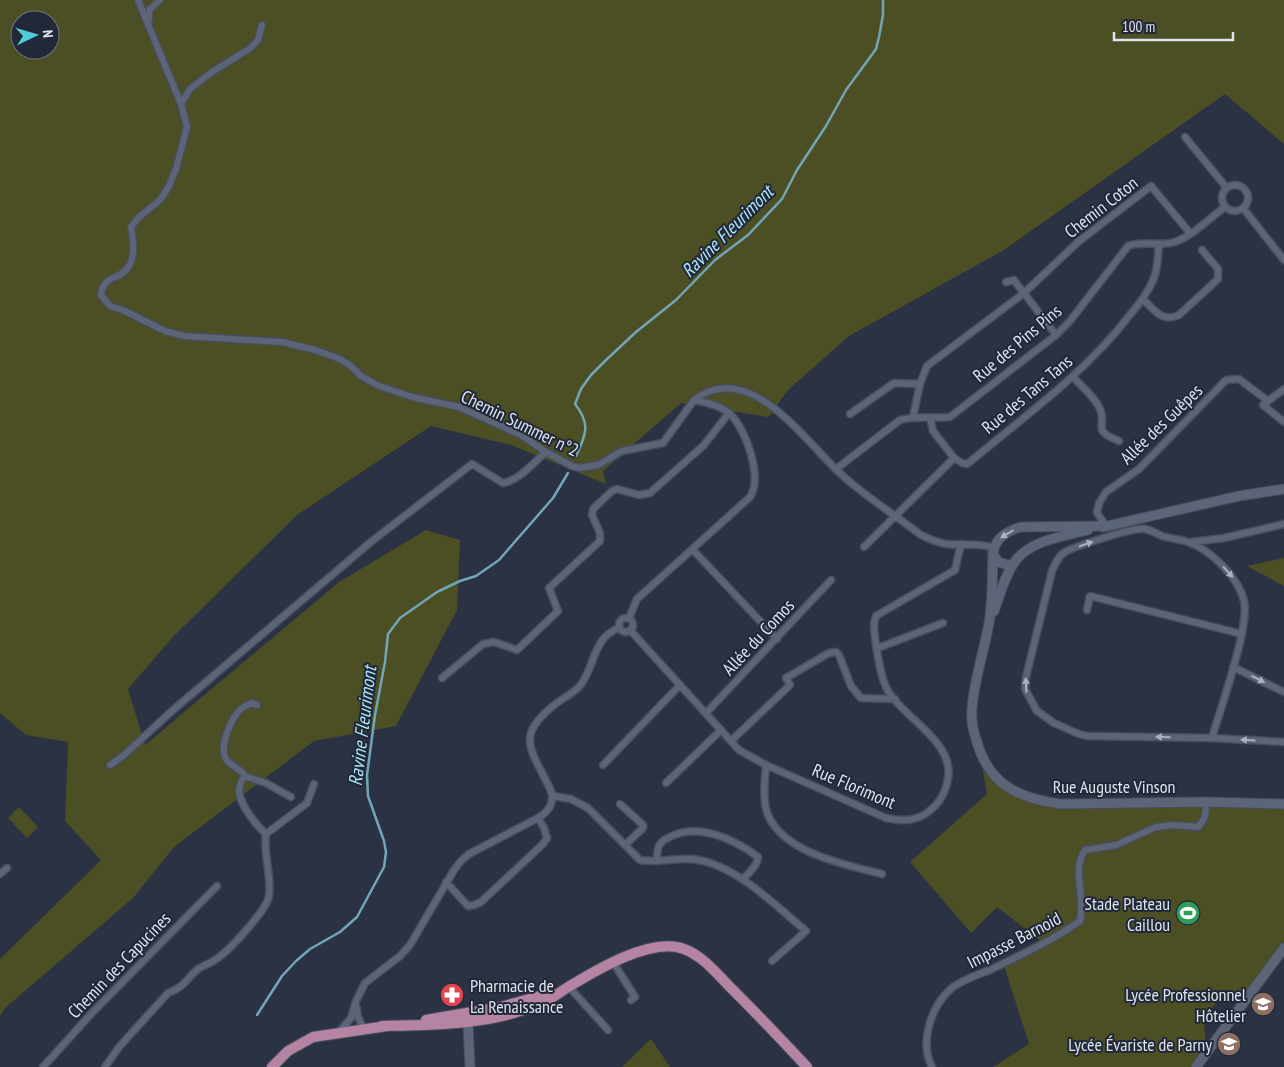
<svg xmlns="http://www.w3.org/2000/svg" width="1284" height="1067" font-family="'PT Sans Narrow',sans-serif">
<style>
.grass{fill:#4b4f23;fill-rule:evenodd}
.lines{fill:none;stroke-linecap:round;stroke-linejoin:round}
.stream{stroke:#71a5b7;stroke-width:2.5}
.minor-casing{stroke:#484e5c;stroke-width:9}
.secondary-casing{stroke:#484e5c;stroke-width:11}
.primary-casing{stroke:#484e5c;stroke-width:12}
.minor{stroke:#5c6578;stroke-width:6}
.secondary{stroke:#5c6578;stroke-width:9}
.primary{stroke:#b584a3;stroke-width:10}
.oneway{fill:#aab1bf}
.labels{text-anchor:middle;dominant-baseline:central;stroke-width:4;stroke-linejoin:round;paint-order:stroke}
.street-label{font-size:18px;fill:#dee3ee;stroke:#212838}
.poi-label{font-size:18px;fill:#dee3ee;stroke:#212838;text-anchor:end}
.water-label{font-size:19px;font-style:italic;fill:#abe6f9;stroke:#212838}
</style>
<rect width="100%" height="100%" fill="#2a3243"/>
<g class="grass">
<path d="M 0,0 L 1284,0 L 1284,144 L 1225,94 L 1004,250 L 849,336 L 787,391 L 769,417 L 681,403 L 603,471 L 606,484 L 511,445 L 431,426 L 297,515 L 172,638 L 128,689 L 145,745 L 339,582 L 426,530 L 460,540 L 457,610 L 396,726 L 314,741 L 174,847 L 133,898 L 5,1008 L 0,1016 L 0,959 L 101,860 L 65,821 L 68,742 L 26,735 L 0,713 ZM 20,20 L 50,20 L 50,50 L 20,50 Z"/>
<path d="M 1284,558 L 1284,586 L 1247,566 Z"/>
<path d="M 980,754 L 996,777 L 1037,801 L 1284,804 L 1284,948 L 1253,990 L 1222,996 L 1204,1018 L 1206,1053 L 1196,1067 L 993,1067 L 1029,1044 L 1003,963 L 1042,942 L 997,907 L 971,933 L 910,862 L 987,794 Z"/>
<path d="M 19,807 L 38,827 L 27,838 L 8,818 Z"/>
<path d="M 651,1039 L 670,1067 L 622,1067 Z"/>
</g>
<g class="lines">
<g class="stream">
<path d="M 576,456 C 586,435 591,424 575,404 L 581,389 L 591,375 L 606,360 L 636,332 L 676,300 L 715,260 L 748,235 L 782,199 L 797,170 L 826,126 L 846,90 L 876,49 L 879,37 L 883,15 L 883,0"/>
<path d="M 257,1015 L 282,976 L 296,961 L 310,949 L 340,932 L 357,917 L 384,867 L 386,852 L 384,841 L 368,796 L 367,775 L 375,715 L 385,662 L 388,634 L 400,618 L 437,592 L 460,581 L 476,576 L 499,560 L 553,498 L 568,473"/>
</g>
<g class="minor-casing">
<g id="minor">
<path d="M 138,0 L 181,104 L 187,127 L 176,169 L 168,188 L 160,200 L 138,218 L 131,227 C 133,239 136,254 129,266 C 121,281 104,273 101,295 L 110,306 L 125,311 L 165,331 L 184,336 L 282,342 L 315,350 L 340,359 L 351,366 L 361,376 L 379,386 L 412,397 L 459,407 L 521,435 L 546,452 L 572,466 L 580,468 L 598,465 L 622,451 L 663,443 L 694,400 C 750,357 806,443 842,475 C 866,497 895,515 921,535 C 930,539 937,543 947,544 C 963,546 977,542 994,548"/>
<path d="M 148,25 L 150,9 L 160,0"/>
<path d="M 181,104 L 190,89 L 212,72 L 249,49 L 258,40 L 262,25"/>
<path d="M 1185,137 L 1226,187"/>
<circle cx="1235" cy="198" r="13"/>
<path d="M 1243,208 L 1284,260"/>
<path d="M 1006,282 L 1014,280 L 1056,335"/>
<path d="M 1143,299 C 1154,310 1162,323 1179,315 L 1218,279 L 1218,269 L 1202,250"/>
<path d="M 1073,377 C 1081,386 1094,396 1099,407 C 1109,426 1089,429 1119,441"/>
<path d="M 1284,389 L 1263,405 L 1284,422"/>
<path d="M 850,414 L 894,383 L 920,384"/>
<path d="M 913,417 L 920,384 L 927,366 L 1024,293 L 1078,242 L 1151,186 L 1190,233"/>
<path d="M 930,418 L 933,431 L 954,458 L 962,463 L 967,464 L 971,461 C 1026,415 1085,373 1129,316 C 1139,304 1148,293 1154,278 C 1158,268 1158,255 1159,244"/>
<path d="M 836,469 L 900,420 C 916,415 933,419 950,417 L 1056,335 L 1070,321 L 1128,246 C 1143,240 1158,247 1174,242 C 1190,238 1211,217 1225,207"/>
<path d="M 1106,526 L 1097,513 L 1099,503 L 1106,492 L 1139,469 L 1226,380 L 1239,379 L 1268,401"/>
<path d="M 1191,542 L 1224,538 L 1284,524"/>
<path d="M 864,547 L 954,458"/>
<path d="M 693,550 L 777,639"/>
<path d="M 1087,610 L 1090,596 L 1242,634"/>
<path d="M 629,618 L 637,599 L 750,497 C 763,477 746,429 730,414 C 720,405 706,402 694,400"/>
<circle cx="626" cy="625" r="7"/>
<path d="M 630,630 L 739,750 L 766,765 L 886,818 C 905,822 921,821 935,806 C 943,798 946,789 948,779 C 955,740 900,717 886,687 C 880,675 874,636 874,623 L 876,616 L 881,613 L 955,570 L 961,544"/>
<path d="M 878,648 L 943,623"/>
<path d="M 1233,667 L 1284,692"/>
<path d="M 442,678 L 483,644 L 494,642 L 517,650 L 558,611 L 549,588 L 600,541 L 600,533 L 592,515 L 593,509 L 612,491 L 617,489 L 639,495 L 650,493 L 703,446 L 729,413"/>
<path d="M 257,705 L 252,703 C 248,705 244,706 241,709 C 231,718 220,745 225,757 C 227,764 238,768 243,773 L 244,776 C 242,780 239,786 239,791 C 240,805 256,825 266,834"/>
<path d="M 706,713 L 831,580"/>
<path d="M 1212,738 C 1220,710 1250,626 1244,601 C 1239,578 1211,550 1188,542 C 1180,539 1171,539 1162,536 C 1157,534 1151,530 1145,529 C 1134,527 1076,546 1065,552 C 1058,556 1055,564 1052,571 L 1026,677 L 1025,689 L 1037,711 L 1054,723 L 1079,734 L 1087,736 L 1212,738 L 1284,742"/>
<path d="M 731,741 L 790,685 L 786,678 L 829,653 L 836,652 L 839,655 L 851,686 L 861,698 L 895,699"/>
<path d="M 110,765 L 123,756 L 173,710 L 372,541 L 472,464 L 503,483 C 520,480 534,462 546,452"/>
<path d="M 603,765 L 680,685"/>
<path d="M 766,765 C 765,781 762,800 768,815 C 784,853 846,865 882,874"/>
<path d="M 244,776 L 266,783 L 291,797"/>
<path d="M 666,783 L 721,730"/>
<path d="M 553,796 L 571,799 L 588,808 L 640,860 C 656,863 673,858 690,859 C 732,861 775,905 806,931 L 772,961"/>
<path d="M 620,804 L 643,825 L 643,828 L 625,845"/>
<path d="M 657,861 C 657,857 657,853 658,849 C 659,844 663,840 668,838 C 696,821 734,839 758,857 C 758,865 749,873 743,879"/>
<path d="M 0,874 L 7,868"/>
<path d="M 446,882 L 468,906 L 474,905 L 481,902 L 543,844 L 547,838 L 544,828 L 538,818"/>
<path d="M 613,962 L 635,997 L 631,1000"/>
<path d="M 569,987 L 608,1030"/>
<path d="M 356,1005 L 358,1017 L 364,1029"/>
<path d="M 338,1033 L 351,1018 L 356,1001 L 365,983 L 400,956 L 410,945 L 454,870 L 461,861 L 469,854 L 538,818 C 548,812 555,804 551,791 C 531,748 513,736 558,702 C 566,697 577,691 582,683 C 592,669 593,651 604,638 C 608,633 615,630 620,627"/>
<path d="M 43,1067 L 91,1014 L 217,886"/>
<path d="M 105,1067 L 119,1047 L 168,993 C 186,986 185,980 198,969 C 204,965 209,964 215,960 C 228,952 267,910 269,896 C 272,877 263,855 266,834 L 307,803 L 314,784"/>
<path d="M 932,1067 C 919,1042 931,1005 953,987 C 964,979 980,974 992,969 C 1021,955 1053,940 1080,921 C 1086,898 1071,870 1085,850 L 1116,845 L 1156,827 L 1174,825 L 1198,827 C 1205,819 1207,813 1205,802"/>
</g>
</g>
<g class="secondary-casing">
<g id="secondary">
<path d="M 1106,526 L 1021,527 C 1006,531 995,538 993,554 C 992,577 993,600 989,623 C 984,651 974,680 972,709 C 971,719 973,730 976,739 C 988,784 1017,798 1060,804 L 1205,802 L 1284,804"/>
<path d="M 1103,527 L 1239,496 L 1284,489"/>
<path d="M 993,554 L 998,562 L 1012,566"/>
<path d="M 994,611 C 1000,595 1005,574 1016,560 C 1032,540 1064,536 1088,530"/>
<path d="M 468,1023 L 470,1067"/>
<path d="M 1196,1067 L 1284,948"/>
</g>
</g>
<g class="primary-casing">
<g id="primary">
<path d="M 426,1020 L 501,1007 L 551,993"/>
<path d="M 382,1026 C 436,1025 491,1025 542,1003 C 551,999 558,994 565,989 C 593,972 651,936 684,949 C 703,956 717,974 731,988 C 757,1014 782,1040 807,1067"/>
<path d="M 272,1067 L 288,1051 L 313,1037 L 387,1026"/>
</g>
</g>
<use href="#minor" class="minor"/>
<use href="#secondary" class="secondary"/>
<use href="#primary" class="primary"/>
</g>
<defs><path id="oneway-solid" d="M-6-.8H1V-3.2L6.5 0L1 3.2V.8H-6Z" transform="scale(1.25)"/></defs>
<g class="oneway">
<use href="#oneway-solid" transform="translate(1007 534) rotate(149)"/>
<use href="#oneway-solid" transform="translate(1086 544) rotate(-19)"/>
<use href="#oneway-solid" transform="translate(1228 572) rotate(48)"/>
<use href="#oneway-solid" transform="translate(1258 679) rotate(27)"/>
<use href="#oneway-solid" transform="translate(1026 685) rotate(-93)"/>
<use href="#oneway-solid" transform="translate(1163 737) rotate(-179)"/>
<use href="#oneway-solid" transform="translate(1248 740) rotate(-177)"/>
</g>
<defs>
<g id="stadium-disc" transform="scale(1.25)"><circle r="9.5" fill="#2e9e5b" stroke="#212838"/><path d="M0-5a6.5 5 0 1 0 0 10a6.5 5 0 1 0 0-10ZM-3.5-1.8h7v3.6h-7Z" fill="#fff"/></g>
<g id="pharmacy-disc" transform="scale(1.25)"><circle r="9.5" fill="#e0444e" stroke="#212838"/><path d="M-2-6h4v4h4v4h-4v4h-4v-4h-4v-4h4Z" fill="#fff"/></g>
<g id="school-disc" transform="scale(1.25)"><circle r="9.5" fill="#8d6e63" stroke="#212838"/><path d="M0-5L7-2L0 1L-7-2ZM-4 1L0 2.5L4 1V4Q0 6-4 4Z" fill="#fff"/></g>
</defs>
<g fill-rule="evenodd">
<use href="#stadium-disc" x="1188" y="913"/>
<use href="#pharmacy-disc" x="452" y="995"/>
<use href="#school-disc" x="1263" y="1004"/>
<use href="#school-disc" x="1229" y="1044"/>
</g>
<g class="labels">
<g class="street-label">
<text transform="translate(1101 207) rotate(-38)">Chemin Coton</text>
<text transform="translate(1017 343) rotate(-40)">Rue des Pins Pins</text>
<text transform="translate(1027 394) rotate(-40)">Rue des Tans Tans</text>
<text transform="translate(520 423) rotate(26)">Chemin Summer n°2</text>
<text transform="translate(1161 424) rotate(-44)">Allée des Guêpes</text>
<text transform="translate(758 637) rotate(-47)">Allée du Comos</text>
<text transform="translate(854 786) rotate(23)">Rue Florimont</text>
<text x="1114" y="786">Rue Auguste Vinson</text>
<text transform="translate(1014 940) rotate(-27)">Impasse Barnoid</text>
<text transform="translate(119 965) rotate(-46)">Chemin des Capucines</text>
</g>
<g class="poi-label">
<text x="1170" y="903">Stade Plateau<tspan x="1170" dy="21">Caillou</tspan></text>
<text x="470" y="985" text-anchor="start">Pharmacie de<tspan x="470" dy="21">La Renaissance</tspan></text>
<text x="1246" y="994">Lycée Professionnel<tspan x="1246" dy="21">Hôtelier</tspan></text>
<text x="1212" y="1044">Lycée Évariste de Parny</text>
</g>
<g class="water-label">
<text transform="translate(727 231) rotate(-45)">Ravine Fleurimont</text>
<text transform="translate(362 726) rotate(-83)">Ravine Fleurimont</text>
</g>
</g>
<g transform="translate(35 35) rotate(85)"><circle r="24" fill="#212838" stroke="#6d7381"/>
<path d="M0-4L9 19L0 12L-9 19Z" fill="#52cbd8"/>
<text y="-8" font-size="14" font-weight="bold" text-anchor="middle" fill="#dee3ee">N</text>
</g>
<path d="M1114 32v8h119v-8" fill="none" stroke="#dee3ee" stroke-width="2.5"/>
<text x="1122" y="32" font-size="15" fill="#dee3ee" stroke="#212838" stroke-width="4" paint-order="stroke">100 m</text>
</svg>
